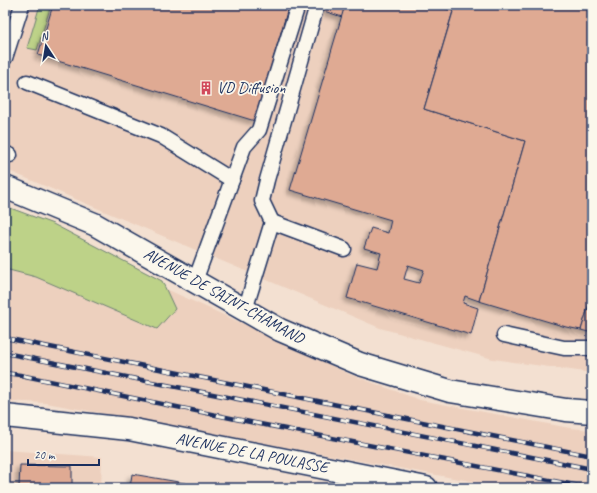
<svg xmlns="http://www.w3.org/2000/svg" width="597" height="493" font-family="Caveat,sans-serif">
<style>
.built{fill:#edd0be}
.green{fill:#bdd288;stroke:#6c8073}
.building{fill:#dfaa93;stroke:#1b2f5e;fill-rule:evenodd;filter:url(#shadow)}
.lines{fill:none;stroke-linecap:round;stroke-linejoin:round}
.service-casing{stroke:#1b2f5e;stroke-width:17}
.minor-casing{stroke:#1b2f5e;stroke-width:25}
.tertiary-casing{stroke:#1b2f5e;stroke-width:25}
.service{stroke:#fbf7ec;stroke-width:14}
.minor{stroke:#fbf7ec;stroke-width:22}
.tertiary{stroke:#fbf7ec;stroke-width:22}
.rail-casing{stroke:#1b2f5e;stroke-width:4.5}
.rail{stroke:#fbf7ec;stroke-width:3;stroke-dasharray:9;stroke-linecap:butt}
.labels{text-anchor:middle;dominant-baseline:central;stroke-width:3.5;stroke-linejoin:round;paint-order:stroke}
.poi-label{font-size:16px;fill:#1b2f5e;stroke:#fbf7ec;text-anchor:start}
.street-label{font-size:16px;fill:#1b2f5e;stroke:#fbf7ec}
</style>
<defs>
<filter id="shadow"><feDropShadow dx="-3.5" dy="3.5" stdDeviation="2" flood-color="#0004"/></filter>
</defs>
<rect width="100%" height="100%" fill="#f3e0d1"/>
<filter id="ink" filterUnits="userSpaceOnUse"><feTurbulence type="fractalNoise" baseFrequency=".025" numOctaves="2"/><feDisplacementMap in="SourceGraphic" scale="8" xChannelSelector="R" yChannelSelector="G"/><feConvolveMatrix kernelMatrix="1 2 1 2 8 2 1 2 1" color-interpolation-filters="sRGB"/></filter>
<g filter="url(#ink)">
<g class="built">
<path d="M 5,5 L 592,5 L 592,373 L 493,359 L 380,328 L 14,173 L 5,170 Z"/>
<path d="M 5,210 L 164,288 L 283,342 L 349,374 L 420,400 L 570,428 L 592,430 L 592,488 L 513,488 L 453,478 L 46,403 L 5,401 Z"/>
<path d="M 5,450 L 102,457 L 101,488 L 5,488 Z"/>
</g>
<g class="green">
<path d="M 40,5 L 51,5 L 37,50 L 27,48 Z"/>
<path d="M 5,206 L 53,224 L 162,281 L 175,309 L 157,329 L 36,277 L 5,269 Z"/>
</g>
<g class="building">
<path d="M 5,5 L 10,5 L 5,21 Z"/>
<path d="M 53,5 L 289,5 L 255,121 L 38,55 Z"/>
<path d="M 326,5 L 345,5 L 342,17 L 324,11 Z"/>
<path d="M 345,5 L 433,5 L 453,11 L 424,109 L 525,141 L 479,301 L 465,296 L 463,303 L 478,308 L 471,335 L 347,298 L 357,263 L 377,268 L 381,253 L 364,248 L 371,228 L 388,233 L 391,220 L 290,190 ZM 408,265 L 424,270 L 419,283 L 404,279 Z"/>
<path d="M 455,5 L 592,5 L 592,295 L 581,330 L 566,327 L 479,301 L 525,141 L 424,109 Z"/>
<path d="M 592,295 L 592,333 L 581,330 Z"/>
<path d="M 20,465 L 72,466 L 72,488 L 19,488 Z"/>
<path d="M 132,474 L 190,484 L 190,488 L 130,488 Z"/>
</g>
<g class="lines">
<g class="service-casing">
<g id="service">
<path d="M 5,58 L 22,5"/>
<path d="M 27,82 L 161,136 L 232,180"/>
<path d="M 5,154 L 10,155"/>
<path d="M 272,222 L 262,201 L 267,180 L 317,5"/>
<path d="M 195,281 L 244,147 L 259,130 L 298,5"/>
<path d="M 245,310 L 272,222 L 344,249"/>
<path d="M 504,335 L 564,348 L 592,348"/>
</g>
</g>
<g class="minor-casing">
<path id="minor" d="M 5,187 L 94,224 L 280,330 L 360,364 L 450,391 L 566,410 L 592,412"/>
</g>
<g class="tertiary-casing">
<path id="tertiary" d="M 5,416 L 129,429 L 426,488"/>
</g>
<use href="#service" class="service"/>
<use href="#minor" class="minor"/>
<use href="#tertiary" class="tertiary"/>
<g class="rail-casing">
<g id="rail">
<path d="M 5,338 L 427,423 L 592,456"/>
<path d="M 5,353 L 592,469"/>
<path d="M 5,373 L 20,375 L 260,424 L 590,488"/>
</g>
</g>
<use href="#rail" class="rail"/>
</g>
</g>
<defs>
<g id="building-bare" transform="scale(1.08)"><path d="M-4-6H4V6H1V3H-1V6H-4ZM-2.5-4.3h1.7v1.8h-1.7ZM.8-4.3h1.7v1.8H.8ZM-2.5-1h1.7V.8h-1.7ZM.8-1h1.7V.8H.8Z" fill="#d1495b" stroke="#fbf7ec" stroke-width="2.5" paint-order="stroke"/></g>
</defs>
<g fill-rule="evenodd">
<use href="#building-bare" x="206" y="88"/>
</g>
<g class="labels">
<g class="poi-label">
<text x="217" y="88">VD Diffusion</text>
</g>
<g class="street-label">
<text transform="translate(224 296) rotate(29)">AVENUE DE SAINT-CHAMAND</text>
<text transform="translate(252 453) rotate(11)">AVENUE DE LA POULASSE</text>
</g>
</g>
<rect width="597" height="493" fill="none" stroke="#fbf7ec" stroke-width="20"/>
<rect x="10" y="10" width="577" height="473" fill="none" stroke="#1b2f5e" stroke-width="1.5" filter="url(#ink)"/>
<g transform="translate(46 46) rotate(348)" stroke="#fbf7ec" stroke-width="3" paint-order="stroke">
<path d="M0-3L7 15L0 10L-7 15Z" fill="#1b2f5e"/>
<text y="-6" font-size="11" font-weight="bold" text-anchor="middle" fill="#1b2f5e">N</text>
</g>
<path d="M28 459v6h71v-6" fill="none" stroke="#1b2f5e" stroke-width="2"/>
<text x="34" y="459" font-size="12" fill="#1b2f5e" stroke="#fbf7ec" stroke-width="3" paint-order="stroke">20 m</text>
</svg>
